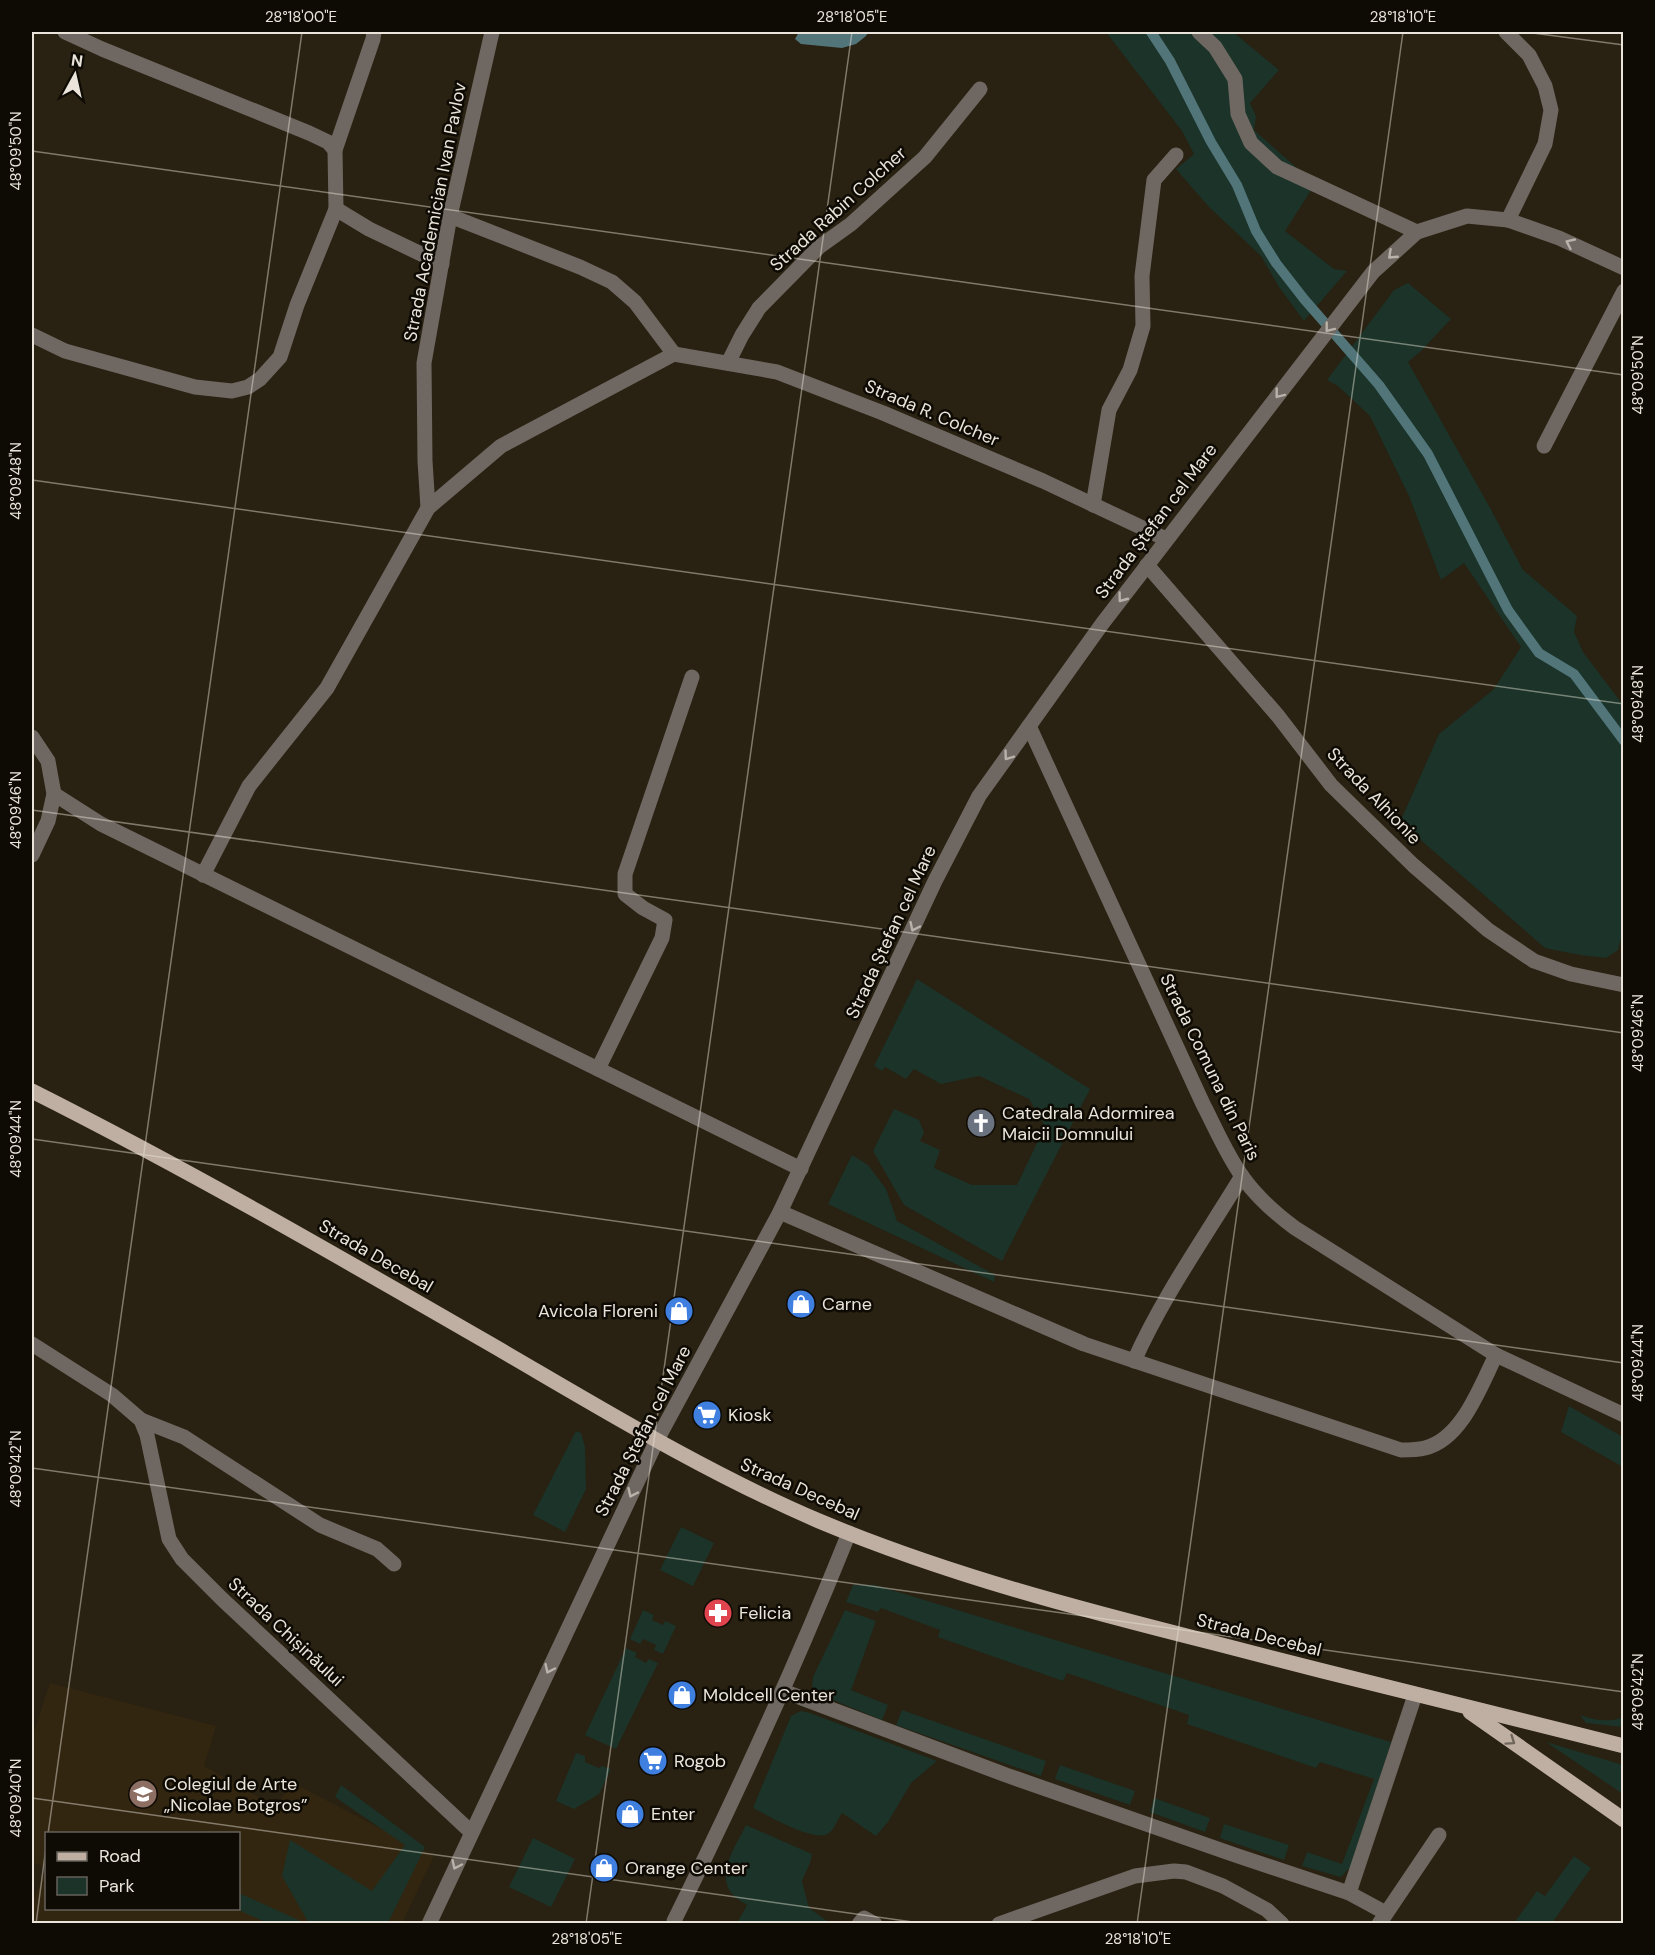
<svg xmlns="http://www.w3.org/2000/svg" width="1655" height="1955" font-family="'DM Sans',sans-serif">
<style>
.built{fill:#322610}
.green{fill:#1b3328}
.water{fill:#52757a}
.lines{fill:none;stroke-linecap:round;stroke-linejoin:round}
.stream{stroke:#52757a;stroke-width:10}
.minor{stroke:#6f6862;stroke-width:15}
.major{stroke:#beafa2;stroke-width:15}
.oneway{stroke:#b9b2aa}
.oneway2{stroke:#6f655b}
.ticks{fill:none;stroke:#eae4da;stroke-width:1.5;stroke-opacity:0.45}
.labels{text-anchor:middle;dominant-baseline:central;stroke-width:5;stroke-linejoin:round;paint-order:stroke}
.street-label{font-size:18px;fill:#eae4da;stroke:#0e0b05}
.poi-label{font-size:18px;fill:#eae4da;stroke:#0e0b05;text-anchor:start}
.neatline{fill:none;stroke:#eae4da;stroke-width:2}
.ticks-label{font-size:15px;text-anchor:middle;fill:#eae4da}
</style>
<rect width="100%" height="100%" fill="#292111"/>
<path class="built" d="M 50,1683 L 216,1726 L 204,1766 L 275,1806 L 293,1783 L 434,1856 L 402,1923 L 32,1924 L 32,1902 L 46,1870 L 46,1908 L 238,1908 L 238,1834 L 46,1834 L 46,1868 L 32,1862 L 32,1738 Z"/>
<g class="green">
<path d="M 1106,32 L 1233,32 L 1279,70 L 1250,103 L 1256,116 L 1254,130 L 1315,184 L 1285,231 L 1334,269 L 1347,271 L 1304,321 L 1279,287 L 1261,256 L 1209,207 L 1176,169 L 1194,154 L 1182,131 Z"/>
<path d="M 1408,283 L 1451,319 L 1420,352 L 1408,362 L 1489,506 L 1523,570 L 1577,616 L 1574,632 L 1583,652 L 1623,705 L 1623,931 L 1618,950 L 1606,958 L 1580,955 L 1545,948 L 1400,822 L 1439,734 L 1494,689 L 1521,647 L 1464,563 L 1441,580 L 1409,496 L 1370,416 L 1338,386 L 1327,380 L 1394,290 Z"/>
<path d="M 917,979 L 1090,1089 L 1002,1261 L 904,1205 L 873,1151 L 894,1109 L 919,1120 L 924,1133 L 920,1141 L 940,1150 L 934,1168 L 972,1185 L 1017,1185 L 1045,1126 L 1029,1099 L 979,1076 L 941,1084 L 914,1069 L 906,1079 L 885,1067 L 882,1071 L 874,1066 Z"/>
<path d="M 852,1155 L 868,1165 L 886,1189 L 897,1221 L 995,1275 L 994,1282 L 828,1204 Z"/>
<path d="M 1569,1406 L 1623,1437 L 1623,1467 L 1561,1432 Z"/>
<path d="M 576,1431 L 581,1433 L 585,1447 L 586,1489 L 565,1532 L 533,1515 Z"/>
<path d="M 681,1527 L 714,1543 L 693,1586 L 660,1570 Z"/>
<path d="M 853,1585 L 875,1585 L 1391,1742 L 1353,1864 L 1341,1877 L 1302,1866 L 1307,1852 L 1342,1864 L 1374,1779 L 1320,1762 L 1316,1768 L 1187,1724 L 1189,1715 L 1067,1673 L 1063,1681 L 938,1637 L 940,1630 L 881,1608 L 878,1612 L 846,1602 Z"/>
<path d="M 643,1610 L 654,1615 L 652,1620 L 663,1625 L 665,1621 L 676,1626 L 663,1654 L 654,1650 L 656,1645 L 643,1639 L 640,1644 L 630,1639 Z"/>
<path d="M 845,1610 L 876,1621 L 851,1690 L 888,1705 L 882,1720 L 818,1694 L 812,1687 L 813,1677 Z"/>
<path d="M 626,1648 L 637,1653 L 635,1657 L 646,1663 L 649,1659 L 658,1663 L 616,1749 L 585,1735 Z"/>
<path d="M 902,1710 L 1046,1761 L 1041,1776 L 896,1725 Z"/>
<path d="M 801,1711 L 810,1713 L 937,1761 L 911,1783 L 888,1822 L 876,1836 L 842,1813 C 838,1818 835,1829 829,1833 C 816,1844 767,1815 753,1808 L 791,1716 Z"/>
<path d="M 1580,1715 C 1593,1720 1611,1723 1623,1717 L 1623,1727 L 1586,1723 Z"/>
<path d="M 1546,1742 L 1623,1765 L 1623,1794 Z"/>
<path d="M 576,1753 L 585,1756 L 585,1762 L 599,1768 L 602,1766 L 611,1769 L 599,1794 L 574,1809 L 556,1801 Z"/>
<path d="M 1060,1765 L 1135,1791 L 1130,1805 L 1055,1779 Z"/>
<path d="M 341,1785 L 425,1847 L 388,1923 L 306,1923 L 307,1920 L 282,1876 L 290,1840 L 372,1891 L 405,1845 L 335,1797 Z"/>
<path d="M 1154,1798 L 1210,1818 L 1205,1832 L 1150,1812 Z"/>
<path d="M 1224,1824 L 1289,1845 L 1284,1860 L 1220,1838 Z"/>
<path d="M 746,1825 L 812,1854 L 810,1863 L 802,1881 L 809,1908 L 830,1923 L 737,1923 L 747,1905 C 743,1902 738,1900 735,1897 C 713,1877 736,1846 746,1825 Z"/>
<path d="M 533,1838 L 575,1859 L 551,1907 L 509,1887 Z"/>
<path d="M 1574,1856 L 1591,1868 L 1552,1923 L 1514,1923 L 1537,1891 L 1545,1896 Z"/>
<path d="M 239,1893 L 305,1923 L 268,1923 L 236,1909 L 238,1908 Z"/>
</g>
<path class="water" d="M 799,32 L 868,32 L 866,36 L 856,44 L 842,48 L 801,44 L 795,39 Z"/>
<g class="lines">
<path class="stream" d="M 1151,32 L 1170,61 L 1211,142 L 1237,185 L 1256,231 L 1276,263 L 1304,299 L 1379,385 L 1428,454 L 1508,610 L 1539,653 L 1574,674 L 1624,741"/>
<g class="minor">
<path d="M 65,32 L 102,49 L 309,133 L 328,142 L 335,150"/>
<path d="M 1199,32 L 1215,47 L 1235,79 L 1238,114 L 1251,143 L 1277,167 L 1417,232"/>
<path d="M 1506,32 L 1529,55 L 1545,86 L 1551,110 L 1545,144 L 1508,220"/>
<path d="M 336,209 L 369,229 L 442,264"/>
<path d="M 450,216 L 580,267 L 612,282 L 635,302 L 674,354"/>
<path d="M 32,335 L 65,351 L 195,387 L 232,391 L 248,387 L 260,379 L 280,357 L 297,305 L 336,209 L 335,150 L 373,39 L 374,32"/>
<path d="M 674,354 L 777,372 L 883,413 L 1043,481 L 1166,539"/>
<path d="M 728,363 L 742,335 L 759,308 L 819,247 L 851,224 L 925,157 L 980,89"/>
<path d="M 1544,446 L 1624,291"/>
<path d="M 1093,505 L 1109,410 L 1130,370 L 1143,326 L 1142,276 L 1154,180 L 1176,155"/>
<path d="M 428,508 L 425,461 L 424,363 L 450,216 L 492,32"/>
<path d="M 1147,565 L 1278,716 L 1331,785 L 1413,865 L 1488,930 L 1534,961 L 1571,974 L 1624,985"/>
<path d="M 1029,726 L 1203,1104 C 1216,1129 1227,1156 1244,1179 C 1258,1198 1276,1214 1295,1228 L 1496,1355 L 1624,1415"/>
<path d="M 32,737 L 48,761 L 54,794 L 48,821 L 32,855"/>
<path d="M 54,794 L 101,824 L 801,1169"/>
<path d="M 203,875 L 249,786 L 327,688 L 428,508 L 501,446 L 674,354"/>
<path d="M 598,1069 L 662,938 L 665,920 L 643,908 L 625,894 L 625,874 L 692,677"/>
<path d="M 780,1212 L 1084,1344 L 1401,1450 C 1409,1450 1417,1450 1425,1448 C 1462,1439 1480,1387 1496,1355"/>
<path d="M 32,1344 L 112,1395 L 141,1420 L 147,1435 L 169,1539 L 182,1559 L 222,1599 L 471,1832"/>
<path d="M 1134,1361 C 1163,1296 1205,1237 1242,1176"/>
<path d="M 141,1420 L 184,1437 L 320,1525 L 377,1549 L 394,1564"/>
<path d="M 783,1691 L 1006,1775 L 1235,1855 L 1349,1893 L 1386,1913"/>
<path d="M 1349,1893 L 1415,1695"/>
<path d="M 674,1921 C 737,1794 796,1665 849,1533"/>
<path d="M 429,1924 L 657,1440 L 780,1212 L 935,881 L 979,796 L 1102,624 L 1373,272 L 1417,232 L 1467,216 L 1508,220 L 1559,238 L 1624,268"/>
<path d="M 859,1924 L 864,1918 L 875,1924"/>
<path d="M 999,1924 L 1135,1876 L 1174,1871 L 1186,1872 L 1223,1886 L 1267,1910 L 1282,1924"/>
<path d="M 1379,1924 L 1439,1835"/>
</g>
<g class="major">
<path d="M 32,1091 C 193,1172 348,1262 504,1352 C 607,1412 709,1474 819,1521 C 948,1575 1083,1610 1218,1644 C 1353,1679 1488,1713 1624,1746"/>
<path d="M 1470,1712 L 1624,1820"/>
</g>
</g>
<defs><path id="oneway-chevron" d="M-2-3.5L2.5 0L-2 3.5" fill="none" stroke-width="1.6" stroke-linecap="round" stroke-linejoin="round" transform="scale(1.5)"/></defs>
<g class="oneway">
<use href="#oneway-chevron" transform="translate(1570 243) rotate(-155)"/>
<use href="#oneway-chevron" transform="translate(1392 255) rotate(137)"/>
<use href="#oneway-chevron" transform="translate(1329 328) rotate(128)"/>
<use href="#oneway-chevron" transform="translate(1279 394) rotate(128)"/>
<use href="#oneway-chevron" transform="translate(1122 598) rotate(127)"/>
<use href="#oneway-chevron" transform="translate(1008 756) rotate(126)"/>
<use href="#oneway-chevron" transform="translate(914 927) rotate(115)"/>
<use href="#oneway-chevron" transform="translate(632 1493) rotate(115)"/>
<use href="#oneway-chevron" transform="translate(549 1669) rotate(115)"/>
<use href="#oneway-chevron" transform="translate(456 1865) rotate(115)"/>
</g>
<use class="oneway2" href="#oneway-chevron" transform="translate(1511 1741) rotate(35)"/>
<path class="ticks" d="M 1525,32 L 1624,45M 32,151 L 1624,375M 32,480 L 1624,704M 32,810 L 1624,1033M 32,1139 L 1624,1363M 32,1468 L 1624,1692M 32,1798 L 927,1924M 48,1834 L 302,32M 36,1924 L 46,1847M 586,1924 L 852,32M 1137,1924 L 1403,32"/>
<defs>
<g id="church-disc" transform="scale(1.5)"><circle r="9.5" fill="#6b7280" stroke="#0e0b05"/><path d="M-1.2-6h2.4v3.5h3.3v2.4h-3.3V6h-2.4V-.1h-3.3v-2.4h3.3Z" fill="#fff"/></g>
<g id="shop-disc" transform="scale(1.5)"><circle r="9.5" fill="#3f7fe0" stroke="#0e0b05"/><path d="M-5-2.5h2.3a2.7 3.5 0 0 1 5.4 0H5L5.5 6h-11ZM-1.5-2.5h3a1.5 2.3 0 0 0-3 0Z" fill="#fff"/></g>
<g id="supermarket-disc" transform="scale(1.5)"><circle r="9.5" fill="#3f7fe0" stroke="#0e0b05"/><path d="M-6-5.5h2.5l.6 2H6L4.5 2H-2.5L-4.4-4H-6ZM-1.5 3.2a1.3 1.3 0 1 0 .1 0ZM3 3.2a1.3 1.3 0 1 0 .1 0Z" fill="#fff"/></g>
<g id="pharmacy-disc" transform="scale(1.5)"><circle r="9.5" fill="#e0444e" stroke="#0e0b05"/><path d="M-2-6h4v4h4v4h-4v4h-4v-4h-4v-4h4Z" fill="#fff"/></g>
<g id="university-disc" transform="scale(1.5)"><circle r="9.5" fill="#8d6e63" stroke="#0e0b05"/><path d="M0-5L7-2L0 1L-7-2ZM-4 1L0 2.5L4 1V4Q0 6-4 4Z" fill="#fff"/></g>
</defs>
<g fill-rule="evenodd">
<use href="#church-disc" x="981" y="1123"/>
<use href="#shop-disc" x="801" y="1304"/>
<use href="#shop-disc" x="679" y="1311"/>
<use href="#supermarket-disc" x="707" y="1415"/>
<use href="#pharmacy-disc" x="718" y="1613"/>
<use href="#shop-disc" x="682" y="1695"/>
<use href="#supermarket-disc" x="653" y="1761"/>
<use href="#university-disc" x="143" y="1794"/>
<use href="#shop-disc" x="630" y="1814"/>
<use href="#shop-disc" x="604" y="1868"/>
</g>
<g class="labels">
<g class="street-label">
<text transform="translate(838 209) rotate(-42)">Strada Rabin Colcher</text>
<text transform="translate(435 212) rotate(-79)">Strada Academician Ivan Pavlov</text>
<text transform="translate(932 413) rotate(23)">Strada R. Colcher</text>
<text transform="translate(1156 521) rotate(-53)">Strada Ștefan cel Mare</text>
<text transform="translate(1374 796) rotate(46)">Strada Alhionie</text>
<text transform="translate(891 932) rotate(-65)">Strada Ștefan cel Mare</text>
<text transform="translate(1210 1067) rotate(64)">Strada Comuna din Paris</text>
<text transform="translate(376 1256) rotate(30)">Strada Decebal</text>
<text transform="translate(643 1431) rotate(-63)">Strada Ștefan cel Mare</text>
<text transform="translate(800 1489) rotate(24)">Strada Decebal</text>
<text transform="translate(286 1632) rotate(43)">Strada Chișinăului</text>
<text transform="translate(1259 1635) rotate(14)">Strada Decebal</text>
</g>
<g class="poi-label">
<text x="1002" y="1113">Catedrala Adormirea<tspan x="1002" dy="21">Maicii Domnului</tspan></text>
<text x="822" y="1304">Carne</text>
<text x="658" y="1311" text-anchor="end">Avicola Floreni</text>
<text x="728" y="1415">Kiosk</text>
<text x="739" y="1613">Felicia</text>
<text x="703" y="1695">Moldcell Center</text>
<text x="674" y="1761">Rogob</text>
<text x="164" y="1784">Colegiul de Arte<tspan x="164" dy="21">„Nicolae Botgros”</tspan></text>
<text x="651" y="1814">Enter</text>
<text x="625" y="1868">Orange Center</text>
</g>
</g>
<rect width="1655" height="1955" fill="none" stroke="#0e0b05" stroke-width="66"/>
<rect x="45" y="1832" width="195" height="78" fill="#0e0b05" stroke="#66625a" stroke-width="1.5"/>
<rect x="57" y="1852" width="30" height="9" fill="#beafa2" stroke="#66625a" stroke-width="1.5"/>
<text x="99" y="1862" font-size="18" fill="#eae4da">Road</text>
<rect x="57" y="1877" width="30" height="18" fill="#1b3328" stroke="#66625a" stroke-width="1.5"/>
<text x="99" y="1892" font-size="18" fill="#eae4da">Park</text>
<g transform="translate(75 75) rotate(8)" stroke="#0e0b05" stroke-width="4.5" paint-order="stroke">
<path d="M0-4.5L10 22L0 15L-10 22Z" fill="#eae4da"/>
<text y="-9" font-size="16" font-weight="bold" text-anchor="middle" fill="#eae4da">N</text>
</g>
<rect x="33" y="33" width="1589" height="1889" class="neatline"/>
<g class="ticks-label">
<text x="301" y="22">28°18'00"E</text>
<text x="852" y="22">28°18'05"E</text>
<text x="1403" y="22">28°18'10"E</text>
<text transform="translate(16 151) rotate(-90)" y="5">48°09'50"N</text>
<text transform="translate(1638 375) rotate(-90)" y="5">48°09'50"N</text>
<text transform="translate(16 481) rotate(-90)" y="5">48°09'48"N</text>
<text transform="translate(1638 704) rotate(-90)" y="5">48°09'48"N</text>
<text transform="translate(16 810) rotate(-90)" y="5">48°09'46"N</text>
<text transform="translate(1638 1033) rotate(-90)" y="5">48°09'46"N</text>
<text transform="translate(16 1139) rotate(-90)" y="5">48°09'44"N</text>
<text transform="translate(1638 1363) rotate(-90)" y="5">48°09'44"N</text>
<text transform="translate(16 1469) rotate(-90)" y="5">48°09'42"N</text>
<text transform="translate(1638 1692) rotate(-90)" y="5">48°09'42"N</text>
<text transform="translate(16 1798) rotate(-90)" y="5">48°09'40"N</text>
<text x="587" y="1944">28°18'05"E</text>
<text x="1138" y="1944">28°18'10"E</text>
</g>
</svg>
